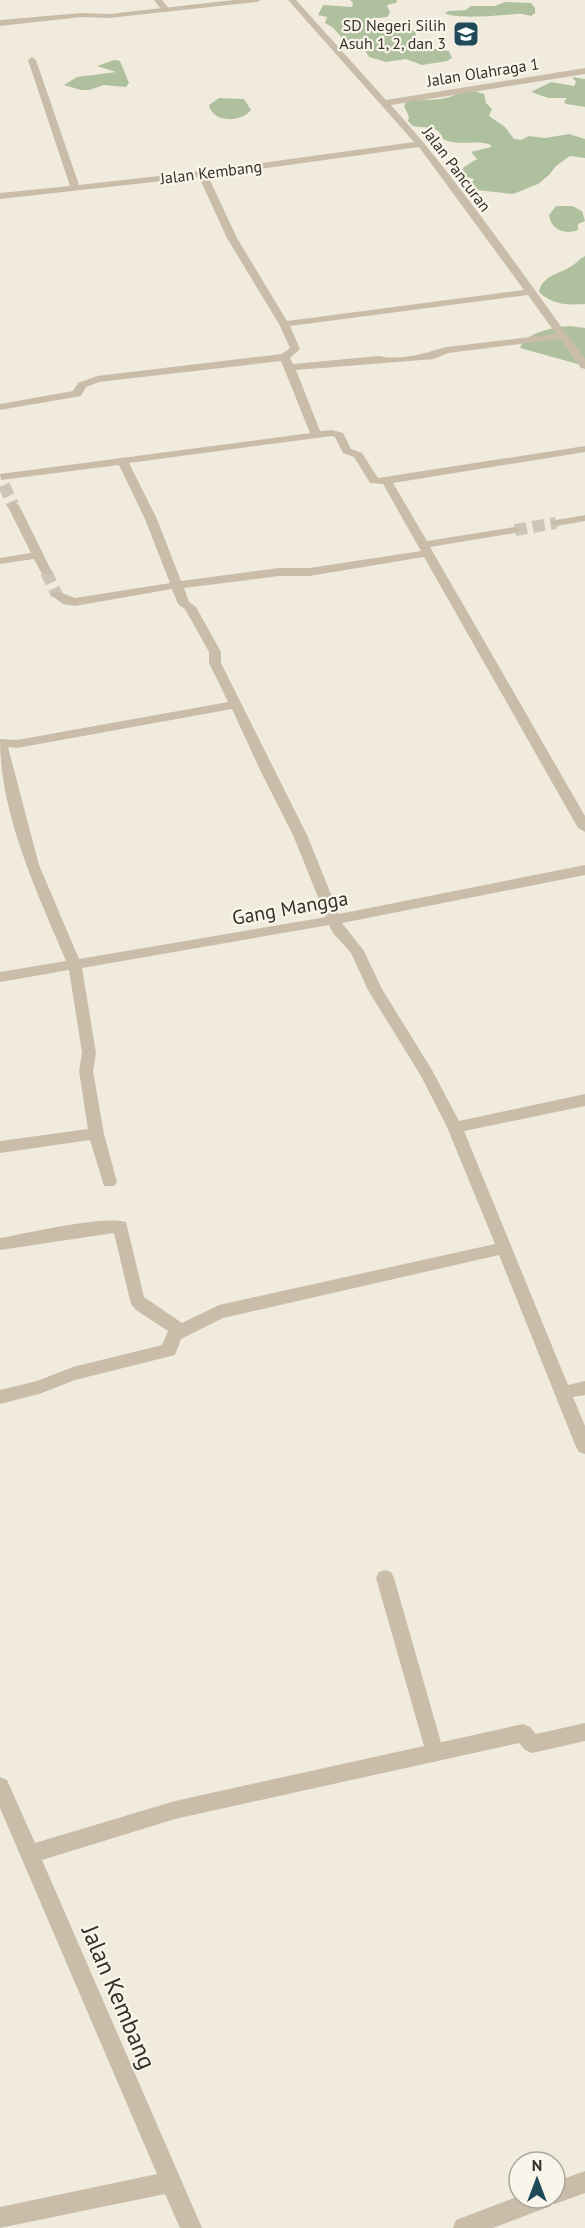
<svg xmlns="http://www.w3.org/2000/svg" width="585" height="2228" font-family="'PT Sans',sans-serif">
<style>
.green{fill:#afc09e}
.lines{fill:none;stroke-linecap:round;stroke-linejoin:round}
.street-tunnel{stroke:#ccc6b9;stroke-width:12;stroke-dasharray:12 6;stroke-linecap:butt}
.lane{fill:#c9bdaa;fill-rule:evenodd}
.street{fill:#c9bdaa;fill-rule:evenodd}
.labels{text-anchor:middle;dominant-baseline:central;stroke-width:4.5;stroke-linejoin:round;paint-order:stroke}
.far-poi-label{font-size:16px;fill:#373029;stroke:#f9f5ea;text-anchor:end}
.far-street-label{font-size:16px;fill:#373029;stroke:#f9f5ea}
.street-label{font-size:20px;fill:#373029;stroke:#f9f5ea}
.near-street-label{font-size:24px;fill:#373029;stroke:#f9f5ea}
</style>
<rect width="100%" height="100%" fill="#f1ebdd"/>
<g class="green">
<path d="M 350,0 L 397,0 L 396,3 L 387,5 L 390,13 L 387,17 L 368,19 L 372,30 L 381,32 L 411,29 L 416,33 L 415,38 L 425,43 L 424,47 L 449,51 L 452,58 L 447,61 L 422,65 L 406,59 L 386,62 L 369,57 C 365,48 360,50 352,46 C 341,40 337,28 325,23 L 327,17 L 318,15 L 323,5 L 352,7 L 353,3 Z"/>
<path d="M 505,2 L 531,3 L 535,8 L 535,13 L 531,16 C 527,15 521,13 517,14 C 502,15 457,20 445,13 L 448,11 L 466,10 L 471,6 L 495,6 Z"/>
<path d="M 114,60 L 120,61 L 129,83 L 126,87 L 104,85 L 89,90 L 81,90 L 64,85 L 77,77 L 116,72 L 97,66 Z"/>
<path d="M 572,77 L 585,79 L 585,107 L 566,104 L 564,102 L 567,98 L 548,98 L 531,92 L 551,82 L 574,86 L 576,82 Z"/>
<path d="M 471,90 L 484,94 L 486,103 L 492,109 L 489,116 L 505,127 L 514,139 L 521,140 L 529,136 L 545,138 L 569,134 L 585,139 L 585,158 L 570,156 L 556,166 L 549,175 L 538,184 L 513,194 L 469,189 L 474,179 L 463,176 L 460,172 L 464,167 L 477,159 L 471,152 L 491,147 L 491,145 C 476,139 458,147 443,139 C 438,124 426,129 413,126 L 408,121 L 409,117 L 404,106 L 407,101 C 420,99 450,102 459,92 Z"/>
<path d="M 219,98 L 244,99 L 251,110 C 241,123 212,123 209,105 Z"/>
<path d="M 556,206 L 572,206 L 582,211 L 585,221 L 578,224 L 578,230 C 565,235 551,230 549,215 Z"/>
<path d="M 585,256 L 585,304 C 567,305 553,305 539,292 C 542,275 561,274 573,265 C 578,262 579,259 585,256 Z"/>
<path d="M 570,326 L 585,328 L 585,366 L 520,348 C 525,332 555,327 570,326 Z"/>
</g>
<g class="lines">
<g class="street-tunnel">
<path d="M 4,485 L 13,505"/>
<path d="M 515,530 L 556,523"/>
<path d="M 46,572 L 57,595"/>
</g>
<g class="lane">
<path d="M 154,0 L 162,0 L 170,10 L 169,12 L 163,12 Z"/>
<path d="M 385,1570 L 391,1572 L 394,1578 L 444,1753 L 442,1759 L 435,1762 L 428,1759 L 426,1753 L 376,1578 L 379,1572 Z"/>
</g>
<g class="street">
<path d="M 234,0 L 261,0 L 257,2 L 109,18 L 82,17 L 0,26 L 0,20 L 82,13 L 109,14 Z"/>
<path d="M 288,0 L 296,0 L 386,100 L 585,68 L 585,74 L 391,105 C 462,184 522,274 585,359 L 585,369 L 581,368 L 560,339 L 448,353 L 434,359 L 296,370 L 320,431 L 332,430 L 343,433 L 351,449 L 362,453 L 378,478 L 585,446 L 585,452 L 393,483 L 427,541 L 515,527 L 521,530 L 515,533 L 430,547 L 585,816 L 585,832 L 578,828 L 424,557 L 309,576 L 279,576 L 184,588 L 189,602 L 196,607 L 221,652 L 221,663 L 307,835 L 339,914 L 585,865 L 585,875 L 342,923 L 364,951 L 382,989 L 432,1070 L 459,1121 L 585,1094 L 585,1106 L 464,1131 L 568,1385 L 585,1381 L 585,1395 L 573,1397 L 585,1426 L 585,1454 L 579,1452 L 576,1447 L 499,1255 L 223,1318 L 181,1339 L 175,1355 L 75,1380 L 39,1394 L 0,1404 L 0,1390 L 37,1381 L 73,1367 L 162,1345 L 168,1331 L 136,1310 L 131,1304 L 114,1233 L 0,1250 L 0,1238 C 26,1233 105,1215 126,1222 L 144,1297 L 182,1323 L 219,1305 L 495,1244 L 447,1127 L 421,1076 L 368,990 L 351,953 L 333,933 L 329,925 L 82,968 L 96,1053 L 93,1071 L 104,1134 L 117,1182 L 114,1186 L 104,1186 L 90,1140 L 0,1153 L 0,1141 L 88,1129 L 79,1071 L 82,1053 L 69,970 L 0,982 L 0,972 L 66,961 C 37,892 0,815 0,739 L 17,740 L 228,702 L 209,663 L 209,652 L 185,609 L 178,604 L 172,589 L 75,606 L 63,604 L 51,595 L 57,591 L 75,598 L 170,583 L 145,519 L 119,465 L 1,480 L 0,474 L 310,433 L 281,361 L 99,382 L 86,387 L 81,396 L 0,410 L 0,404 L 73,391 L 78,383 L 97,376 L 282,354 L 290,348 L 279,324 L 227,238 L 199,177 L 0,199 L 0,193 L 70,186 L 28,60 L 32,57 L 36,60 L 79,185 L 202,171 L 414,142 ZM 419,147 L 524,290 L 287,321 L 237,238 L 208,176 ZM 528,295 L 556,334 L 446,347 C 426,353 401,361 379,356 L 293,364 L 290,358 L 300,349 L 290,326 ZM 332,436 L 335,437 L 343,453 L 354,457 L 370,483 L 383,484 L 421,551 L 309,568 L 279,568 L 181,581 L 157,519 L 129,463 ZM 232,709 L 261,772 L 293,835 L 326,917 L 79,959 L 39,865 L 8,747 L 17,748 Z"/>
<path d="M 13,502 L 19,505 L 52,572 L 50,574 L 42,574 L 34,559 L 0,564 L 0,558 L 31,553 L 7,505 Z"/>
<path d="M 585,515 L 585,521 L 556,526 L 550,523 L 556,520 Z"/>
<path d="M 585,1723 L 585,1741 L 532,1753 L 525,1750 L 519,1743 L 175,1819 L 42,1860 L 202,2228 L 180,2228 L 165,2194 L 0,2228 L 0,2207 L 157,2174 L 0,1808 L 0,1777 L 7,1780 L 35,1843 L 175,1801 L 523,1724 L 530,1727 L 536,1734 Z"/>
<path d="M 585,2171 L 585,2193 L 555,2204 L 552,2203 L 551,2206 L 493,2228 L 453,2228 L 456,2220 L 519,2196 L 555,2198 L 555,2182 Z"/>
</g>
</g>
<defs>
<g id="school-square" transform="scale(1.35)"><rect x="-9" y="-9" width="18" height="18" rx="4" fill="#204a57" stroke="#f9f5ea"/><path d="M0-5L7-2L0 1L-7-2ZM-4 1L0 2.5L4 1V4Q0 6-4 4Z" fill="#fff"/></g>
</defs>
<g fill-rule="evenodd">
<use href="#school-square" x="466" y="34"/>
</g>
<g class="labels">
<g class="far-poi-label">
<text x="446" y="25">SD Negeri Silih<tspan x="446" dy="18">Asuh 1, 2, dan 3</tspan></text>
</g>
<g class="far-street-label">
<text transform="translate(483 72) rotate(-9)">Jalan Olahraga 1</text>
<text transform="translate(457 169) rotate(53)">Jalan Pancuran</text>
<text transform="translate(211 172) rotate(-7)">Jalan Kembang</text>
</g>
<g class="street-label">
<text transform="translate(290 908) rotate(-10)">Gang Mangga</text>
</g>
<g class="near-street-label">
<text transform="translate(119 1997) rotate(67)">Jalan Kembang</text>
</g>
</g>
<g transform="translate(537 2180)"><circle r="28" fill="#f9f5ea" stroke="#aba69d" stroke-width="1.5"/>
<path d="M0-4.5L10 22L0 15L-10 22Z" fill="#204a57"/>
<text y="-9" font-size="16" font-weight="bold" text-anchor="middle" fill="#373029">N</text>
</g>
</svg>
